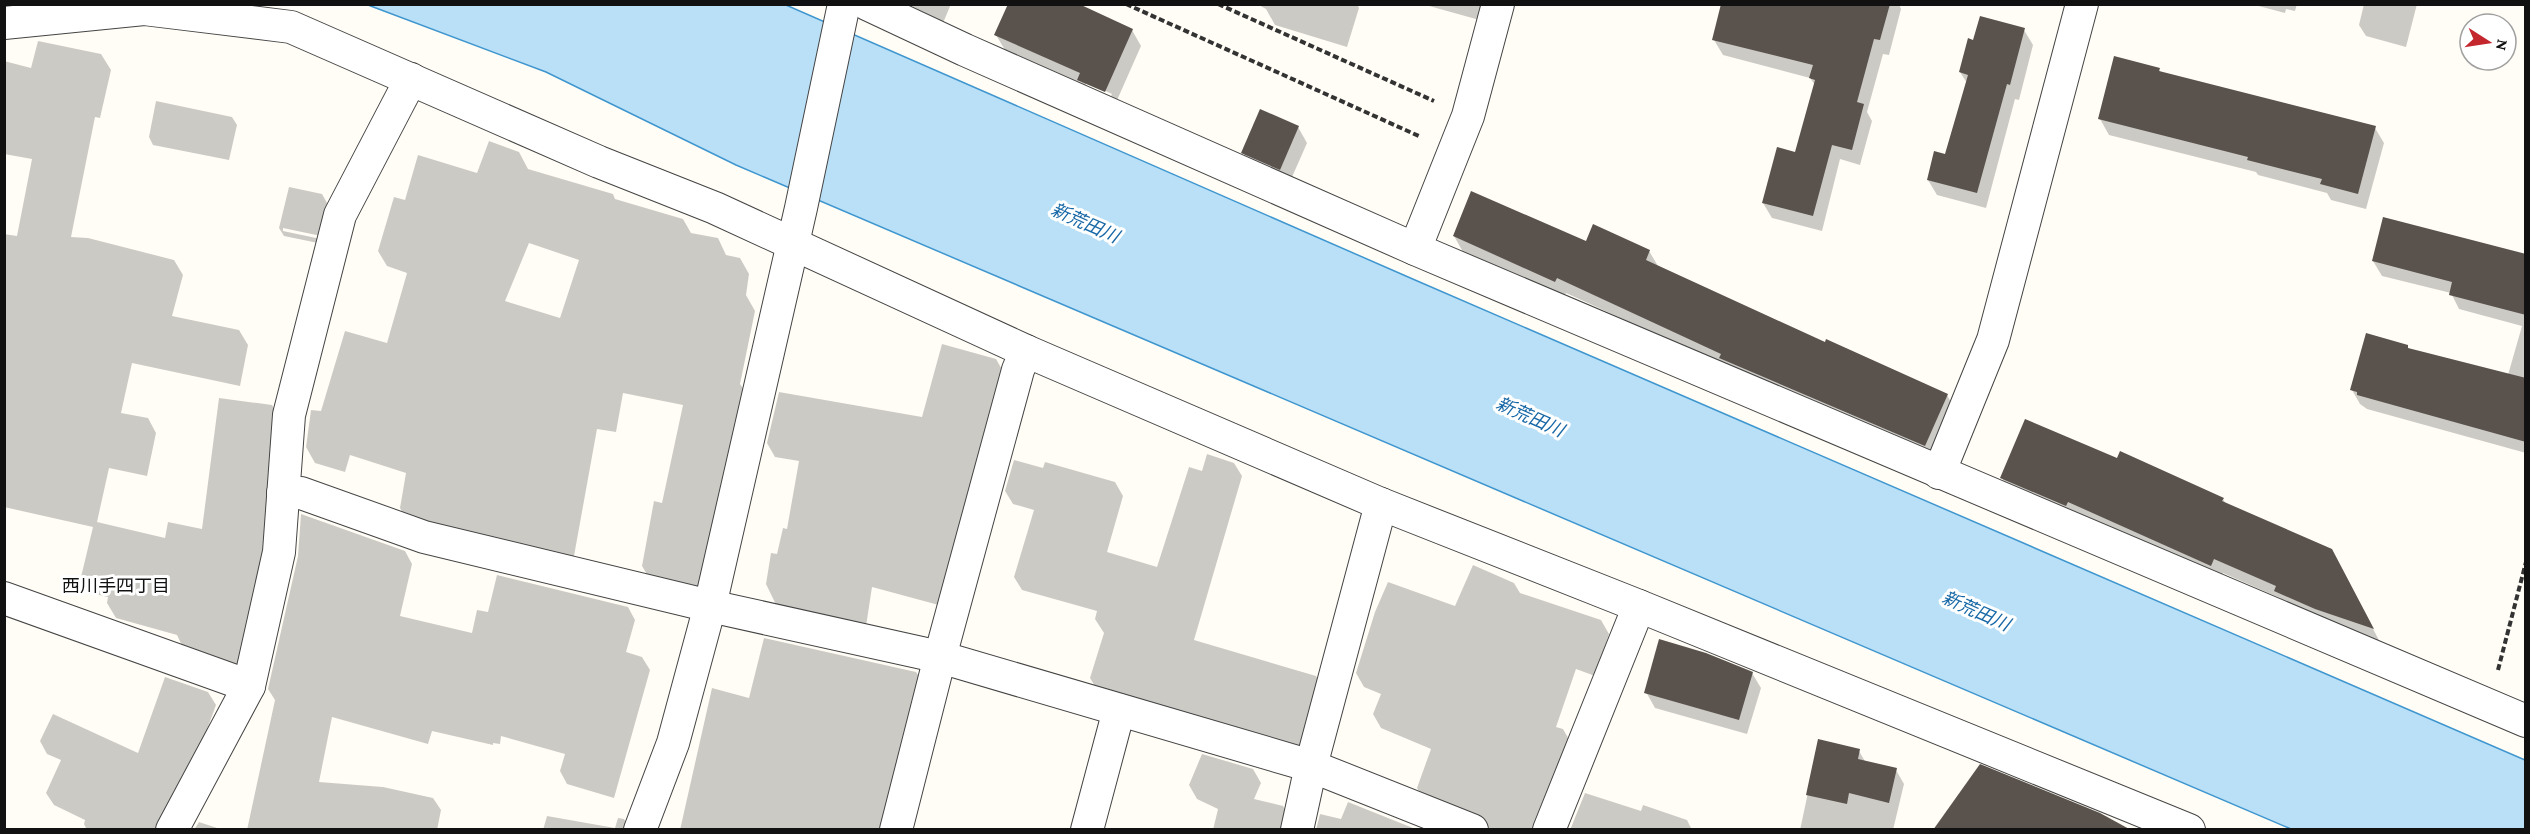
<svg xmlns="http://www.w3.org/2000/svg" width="2530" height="834" font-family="'Crimson Pro','Noto Sans JP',serif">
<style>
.water{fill:#b9e0f7;stroke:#3f96cf;stroke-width:1.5}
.shadow{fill:#0003;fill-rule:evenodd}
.building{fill:#5a524d}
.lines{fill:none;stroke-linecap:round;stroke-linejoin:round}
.street-casing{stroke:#444;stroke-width:34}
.path{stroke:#333;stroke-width:4;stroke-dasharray:6 3;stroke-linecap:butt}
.street{stroke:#fff;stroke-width:32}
.labels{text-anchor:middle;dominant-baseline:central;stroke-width:6;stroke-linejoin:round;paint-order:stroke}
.water-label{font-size:18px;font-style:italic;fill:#1768a6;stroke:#fff}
.neighbourhood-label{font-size:18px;fill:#111;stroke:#fff}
</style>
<rect width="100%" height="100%" fill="#fffdf5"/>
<path class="water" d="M 368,5 L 786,5 L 1415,280 L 2525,760 L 2525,829 L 2291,829 L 736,165 L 546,72 Z"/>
<g class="shadow">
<path d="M 908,4 L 951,4 L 943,23 Z"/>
<path d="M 1257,4 L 1357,4 L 1359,8 L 1347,47 L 1275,25 L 1266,9 Z"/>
<path d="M 1422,4 L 1488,4 L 1483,21 Z"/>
<path d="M 1723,4 L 1899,4 L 1901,9 L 1889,55 L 1883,54 L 1867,112 L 1872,121 L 1860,165 L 1840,159 L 1822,231 L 1772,218 L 1763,203 L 1797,154 L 1815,85 L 1810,78 L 1723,55 L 1714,40 Z"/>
<path d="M 2251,4 L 2297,4 L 2295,11 L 2286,9 L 2285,13 Z"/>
<path d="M 2364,4 L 2417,4 L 2406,47 L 2366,36 L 2359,25 Z"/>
<path d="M 1132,30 L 1141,46 L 1114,107 L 1088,96 L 1082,84 L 1005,50 L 996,35 ZM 1086,82 L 1112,94 L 1111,96 L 1086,85 Z"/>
<path d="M 2024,30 L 2033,45 L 2019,100 L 2015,99 L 1986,208 L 1937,195 L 1928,180 L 1946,156 L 1967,83 L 1960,72 L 1975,42 Z"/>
<path d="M 38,41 L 101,54 L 111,70 L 100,118 L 95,117 L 71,237 L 88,238 L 174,260 L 183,275 L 172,316 L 239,330 L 248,345 L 240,386 L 132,363 L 121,413 L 148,418 L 156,433 L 147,476 L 109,468 L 97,522 L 165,538 L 168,522 L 202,529 L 219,398 L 272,405 L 281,421 L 269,566 L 244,677 L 187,656 L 177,635 L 116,618 L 107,603 L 108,597 L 90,593 L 81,577 L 93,527 L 4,507 L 4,234 L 17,236 L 32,159 L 4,154 L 4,61 L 31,68 Z"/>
<path d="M 2159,69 L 2161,73 L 2375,128 L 2384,143 L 2366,209 L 2331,200 L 2327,193 L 2258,175 L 2256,172 L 2109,135 L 2100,119 Z"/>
<path d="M 156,101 L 232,117 L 237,125 L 229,160 L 153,145 L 149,137 Z"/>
<path d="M 1298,127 L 1307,143 L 1289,184 L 1252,168 L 1243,152 Z"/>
<path d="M 489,141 L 519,152 L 528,169 L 613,194 L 615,199 L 683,219 L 691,233 L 718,238 L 726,255 L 740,258 L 749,274 L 746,295 L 755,311 L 740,384 L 751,400 L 699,590 L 651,581 L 642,566 L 654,501 L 662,503 L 683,405 L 623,393 L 616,432 L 597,429 L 572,567 L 409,524 L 400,508 L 406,473 L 350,455 L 345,472 L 315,463 L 306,447 L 311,410 L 321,411 L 345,331 L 387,343 L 407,273 L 387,266 L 378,251 L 394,197 L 405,200 L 418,155 L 477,173 ZM 529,243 L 579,260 L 560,318 L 505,301 Z"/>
<path d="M 289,187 L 322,194 L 331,210 L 321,240 L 318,240 L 318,243 L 284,236 L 279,228 ZM 283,228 L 321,236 L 321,239 L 283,231 Z"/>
<path d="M 1454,236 L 1586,243 L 1649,251 L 1658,266 L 1826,344 L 1947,395 L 1956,411 L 1934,461 L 1566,293 L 1564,297 L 1463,252 Z"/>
<path d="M 2526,256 L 2526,453 L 2367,409 L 2360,404 L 2352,390 L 2407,346 L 2410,350 L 2508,375 L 2522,326 L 2459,309 L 2451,293 L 2382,276 L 2373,261 Z"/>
<path d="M 942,344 L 996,359 L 1004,373 L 946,607 L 872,587 L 865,633 L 781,615 L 766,584 L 771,553 L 777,554 L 783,528 L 787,529 L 799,461 L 775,457 L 767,443 L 779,392 L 922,417 Z"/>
<path d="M 1207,454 L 1234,463 L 1242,476 L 1194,640 L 1316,676 L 1323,689 L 1306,750 L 1098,691 L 1090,678 L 1104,633 L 1095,619 L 1097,611 L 1022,590 L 1014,577 L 1034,510 L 1013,504 L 1005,491 L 1014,460 L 1043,468 L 1045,462 L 1115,482 L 1123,496 L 1107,552 L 1157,567 L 1189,467 L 1202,471 Z"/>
<path d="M 2118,460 L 2223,499 L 2226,504 L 2338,563 L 2380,642 L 2284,606 L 2280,598 L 2223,573 L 2220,580 L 2010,493 L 2002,478 Z"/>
<path d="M 301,514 L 405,551 L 412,564 L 400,616 L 472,633 L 477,610 L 488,612 L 497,575 L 628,607 L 635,620 L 626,652 L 642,657 L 650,670 L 614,798 L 567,784 L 560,771 L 565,754 L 501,736 L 500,744 L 493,743 L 493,745 L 432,731 L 428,744 L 332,717 L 319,782 L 383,787 L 433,798 L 441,810 L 437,830 L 247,830 L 275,700 L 268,689 L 298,556 Z"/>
<path d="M 1473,565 L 1514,583 L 1520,593 L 1601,620 L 1609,634 L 1595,676 L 1576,669 L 1556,727 L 1563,729 L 1571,743 L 1543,830 L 1491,830 L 1425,802 L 1417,788 L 1431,749 L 1381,728 L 1373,714 L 1381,694 L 1364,687 L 1356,673 L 1375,612 L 1388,582 L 1455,606 Z"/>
<path d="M 764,638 L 916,672 L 925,686 L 888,830 L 680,830 L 712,688 L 749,698 Z"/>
<path d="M 1752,673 L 1761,688 L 1747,734 L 1655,708 L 1646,692 Z"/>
<path d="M 165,677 L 208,692 L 216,705 L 180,802 L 166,830 L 87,830 L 84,824 L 85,820 L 54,805 L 46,793 L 61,760 L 47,754 L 40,741 L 53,714 L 138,753 Z"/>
<path d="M 1819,741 L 1859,751 L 1866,763 L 1896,770 L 1904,784 L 1893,830 L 1800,830 Z"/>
<path d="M 1202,754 L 1253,769 L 1261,783 L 1254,799 L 1283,806 L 1291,820 L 1290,830 L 1213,830 L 1218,809 L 1197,799 L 1189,785 Z"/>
<path d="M 1585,793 L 1641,811 L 1643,805 L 1687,820 L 1692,830 L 1570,830 Z"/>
<path d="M 1348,802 L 1418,830 L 1316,830 L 1320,814 L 1341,819 Z"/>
<path d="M 547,816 L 615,828 L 618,818 L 624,819 L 630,830 L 543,830 Z"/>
<path d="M 199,822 L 223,830 L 194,830 Z"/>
</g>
<g class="building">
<path d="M 1008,4 L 1079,4 L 1133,29 L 1105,92 L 1077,80 L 1080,73 L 994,35 Z"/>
<path d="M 1721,4 L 1890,4 L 1880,40 L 1874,39 L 1857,102 L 1864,104 L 1852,150 L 1832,145 L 1813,216 L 1762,203 L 1777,147 L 1795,152 L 1815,80 L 1809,78 L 1813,65 L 1712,40 Z"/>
<path d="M 1980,16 L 2025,28 L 2010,85 L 2007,84 L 1977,193 L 1927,180 L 1934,151 L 1945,154 L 1968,75 L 1959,72 L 1968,38 L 1973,40 Z"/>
<path d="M 2114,56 L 2160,68 L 2159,71 L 2376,126 L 2358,194 L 2320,184 L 2322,179 L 2247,160 L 2248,157 L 2098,119 Z"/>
<path d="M 1260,109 L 1299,126 L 1280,170 L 1241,153 Z"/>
<path d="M 1471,191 L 1586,241 L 1593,224 L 1650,250 L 1646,260 L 1825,342 L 1826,339 L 1948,394 L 1925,446 L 1719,358 L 1721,354 L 1557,278 L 1555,282 L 1453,236 Z"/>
<path d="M 2383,217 L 2526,254 L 2526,315 L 2449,295 L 2452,282 L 2372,261 Z"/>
<path d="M 2366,333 L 2408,345 L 2408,348 L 2526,378 L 2526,442 L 2357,395 L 2357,392 L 2350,390 Z"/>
<path d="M 2025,419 L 2117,458 L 2120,451 L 2224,498 L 2222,501 L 2332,549 L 2374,629 L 2315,609 L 2274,591 L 2276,586 L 2214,559 L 2211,566 L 2068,502 L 2066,506 L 2000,478 Z"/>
<path d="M 1659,639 L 1706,653 L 1753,672 L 1739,720 L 1644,693 Z"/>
<path d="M 1818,739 L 1860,749 L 1858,759 L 1897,768 L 1889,803 L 1849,793 L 1847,804 L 1806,795 Z"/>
<path d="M 1980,764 L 2100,813 L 2131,830 L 1933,830 Z"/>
</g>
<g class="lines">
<g class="street-casing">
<g id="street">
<path d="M 867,4 L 965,50 L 1415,249 L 2526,721"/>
<path d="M 4,23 L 144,9 L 291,27 L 599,162 L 715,208 L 1026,351 L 1381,504 L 1639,606 L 2189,830"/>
<path d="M 1415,249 L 1468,116 L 1498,4"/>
<path d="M 1939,473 L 1993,340 L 2082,4"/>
<path d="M 283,493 L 301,493 L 424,537 L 710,606 L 940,657 L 1311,766 L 1472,830"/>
<path d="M 4,598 L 249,686"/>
<path d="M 172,830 L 249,686 L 279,552 L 289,415 L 340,215 L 411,79"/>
<path d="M 640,830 L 673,743 L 710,606 L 801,208 L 844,4"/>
<path d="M 896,830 L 940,657 L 1018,370 L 1026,351"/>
<path d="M 1087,830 L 1119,710"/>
<path d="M 1297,830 L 1311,766 L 1381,504"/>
<path d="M 1549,830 L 1639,606"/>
</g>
</g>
<g class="path">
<path d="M 1126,4 L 1421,137"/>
<path d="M 1218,4 L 1434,101"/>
<path d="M 2498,670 L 2526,562"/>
</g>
<use href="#street" class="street"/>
</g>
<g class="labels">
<g class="water-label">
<text transform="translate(1085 223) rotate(24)">新荒田川</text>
<text transform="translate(1530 417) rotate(24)">新荒田川</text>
<text transform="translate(1976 611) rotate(24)">新荒田川</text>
</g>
<g class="neighbourhood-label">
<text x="116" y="586">西川手四丁目</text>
</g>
</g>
<rect width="2530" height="834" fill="none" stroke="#111111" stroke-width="12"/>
<g transform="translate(2488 42) rotate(102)"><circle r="28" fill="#ffffff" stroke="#a0a0a0" stroke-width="1.5"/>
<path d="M0-4.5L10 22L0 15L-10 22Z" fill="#c4262e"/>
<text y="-9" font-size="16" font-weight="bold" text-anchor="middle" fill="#111111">N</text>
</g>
</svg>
